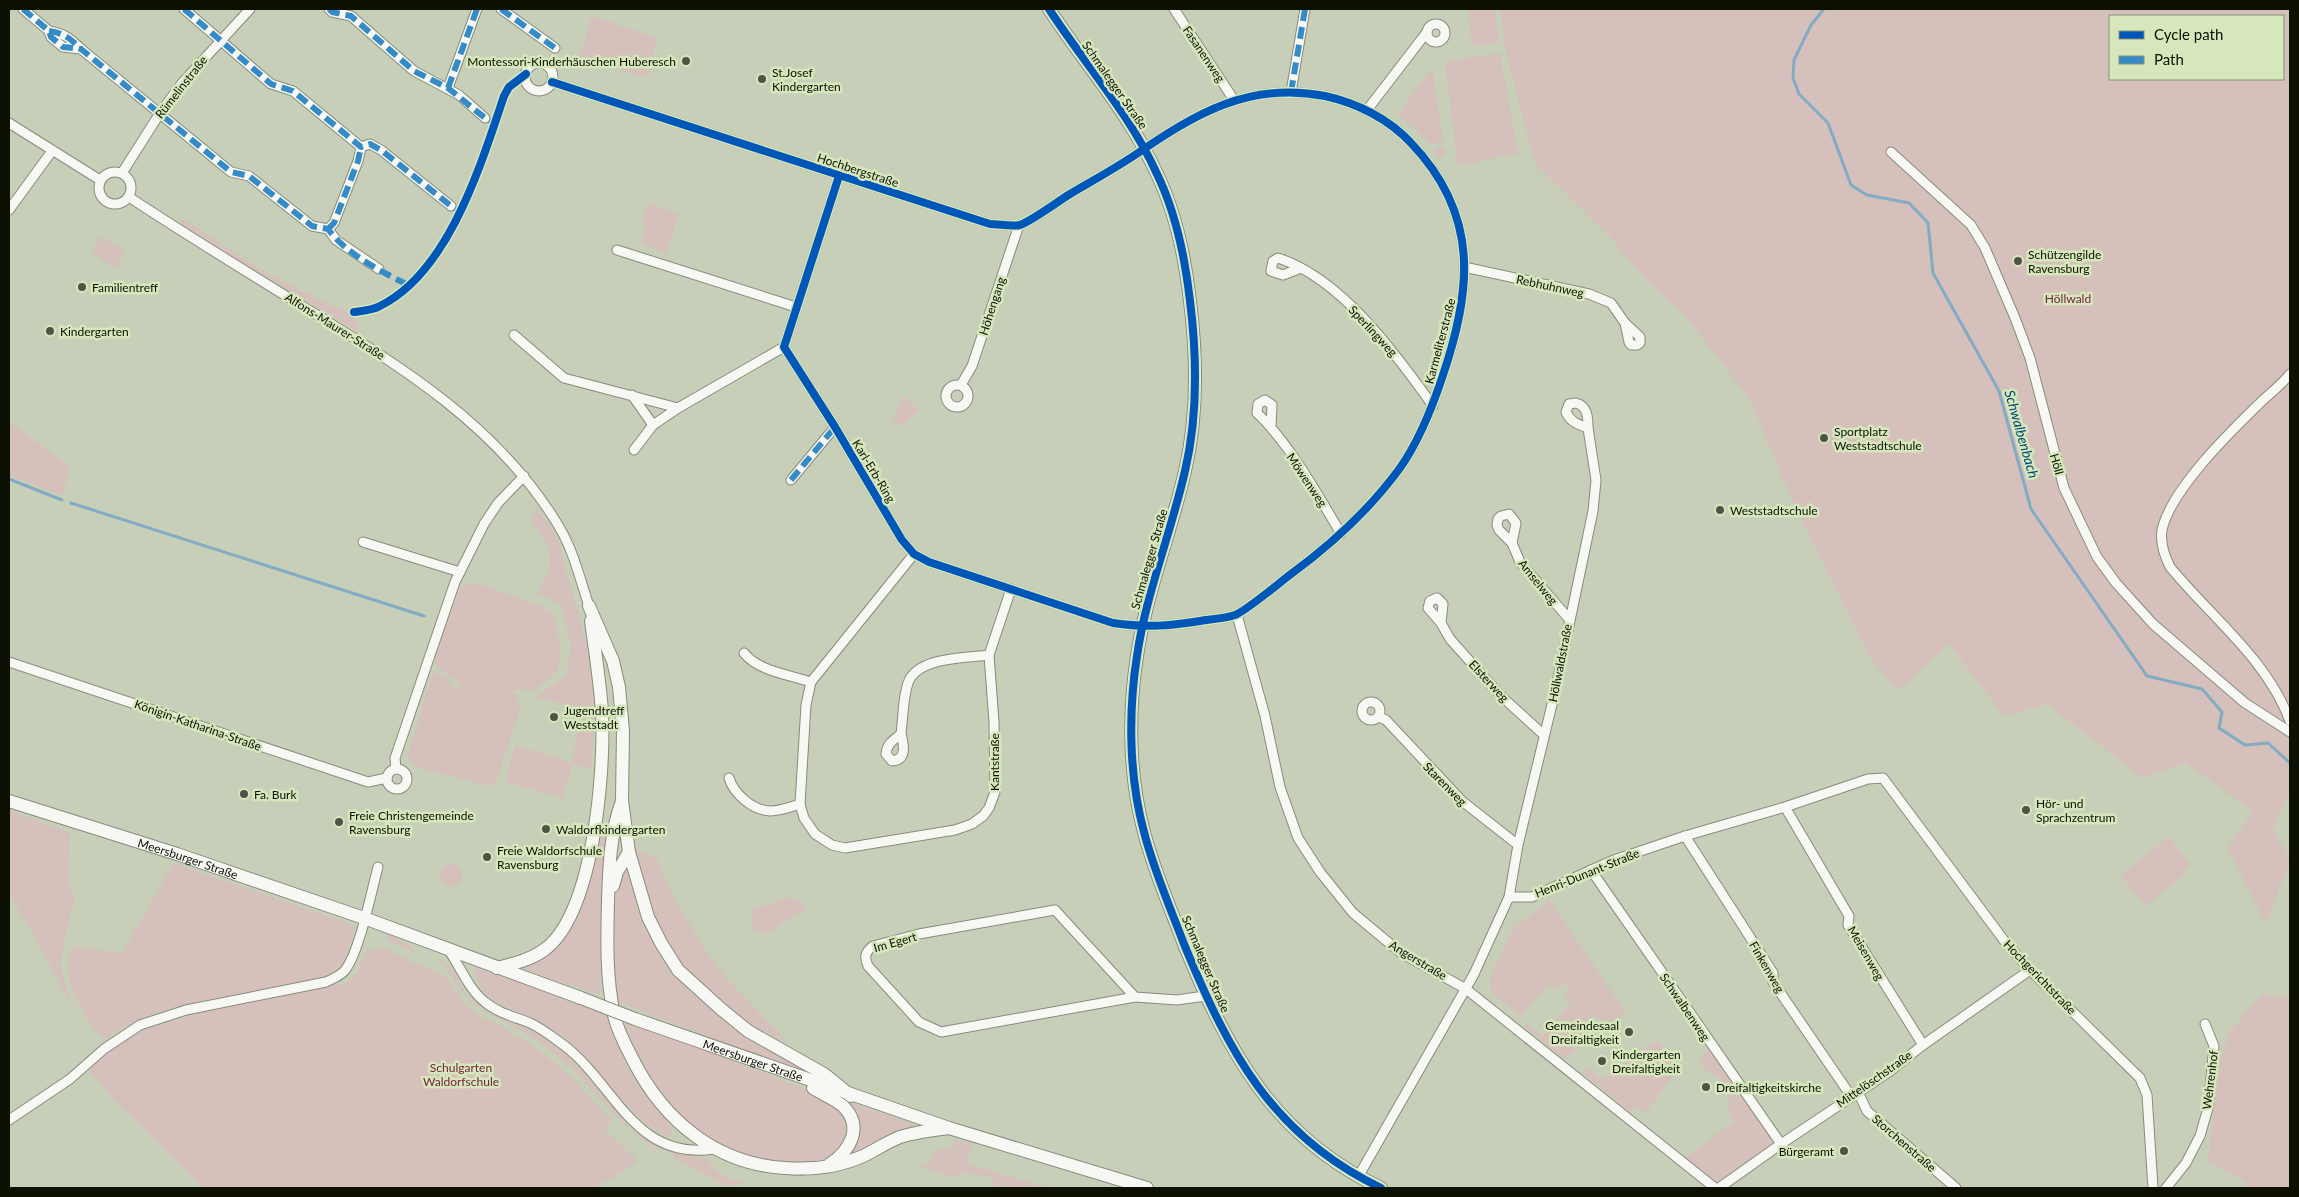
<svg xmlns="http://www.w3.org/2000/svg" width="2299" height="1197" font-family="Lato,sans-serif">
<style>
.green{fill:#d6c0bb;fill-rule:evenodd}
.lines{fill:none;stroke-linecap:round;stroke-linejoin:round}
.stream{stroke:#82abc4;stroke-width:3}
.street-casing{stroke:#868c7b;stroke-width:11}
.secondary-casing{stroke:#868c7b;stroke-width:14}
.street{stroke:#f7f8f4;stroke-width:9}
.secondary{stroke:#f7f8f4;stroke-width:12}
.secondary-bridge-casing{stroke:#868c7b;stroke-width:14;stroke-linecap:butt}
.secondary-bridge{stroke:#f7f8f4;stroke-width:12}
.quiet{stroke:#358bc5;stroke-width:6;stroke-dasharray:12 6;stroke-linecap:butt}
.cycleway-casing{stroke:#d6e7bc;stroke-width:11}
.cycleway{stroke:#0057b8;stroke-width:8}
.poi-dot{fill:#4d5443;stroke:#d6e7bc;stroke-width:2}
.labels{text-anchor:middle;dominant-baseline:central;stroke-width:5;stroke-linejoin:round;paint-order:stroke}
.street-label{font-size:12px;fill:#0c1104;stroke:#d6e7bc}
.poi-label{font-size:12px;fill:#0c1104;stroke:#d6e7bc;text-anchor:start}
.park-label{font-size:12px;fill:#76223e;stroke:#d6e7bc}
.water-label{font-size:14px;font-style:italic;fill:#024874;stroke:#d6e7bc}
</style>
<rect width="100%" height="100%" fill="#c7cfb9"/>
<g class="green">
<path d="M 1468,9 L 1495,9 L 1499,43 L 1472,46 Z"/>
<path d="M 1501,9 L 2290,9 L 2290,792 L 2272,830 L 2290,857 L 2290,861 L 2266,924 L 2228,848 L 2253,811 L 2185,763 L 2142,778 L 2048,704 L 2004,716 L 1949,644 L 1898,691 L 1869,656 L 1797,511 L 1753,406 L 1742,389 L 1685,316 L 1644,278 L 1610,237 L 1535,164 L 1505,47 ZM 2110,16 L 2283,16 L 2283,79 L 2110,79 Z"/>
<path d="M 592,16 L 658,38 L 645,78 L 579,57 Z"/>
<path d="M 1500,53 L 1518,154 L 1458,165 L 1445,62 Z"/>
<path d="M 1432,68 L 1443,142 L 1431,145 L 1398,114 Z"/>
<path d="M 1444,146 L 1445,157 L 1437,158 L 1434,148 Z"/>
<path d="M 648,203 L 679,213 L 666,253 L 641,244 L 646,227 L 641,225 Z"/>
<path d="M 183,219 C 236,254 292,292 352,313 L 359,333 L 180,224 Z"/>
<path d="M 101,236 L 125,251 L 115,268 L 91,252 Z"/>
<path d="M 903,396 L 919,410 L 904,425 L 896,423 L 893,417 Z"/>
<path d="M 9,422 L 70,466 L 62,496 L 9,475 Z"/>
<path d="M 537,509 L 551,527 L 559,544 L 587,645 L 596,710 L 591,770 L 572,764 L 562,798 L 505,782 L 515,746 L 572,762 L 583,708 L 535,698 L 566,675 L 571,646 L 561,604 L 537,593 C 559,561 552,549 531,520 Z"/>
<path d="M 476,583 L 539,605 L 554,614 L 561,646 L 558,671 L 536,690 L 512,690 L 521,706 L 496,783 L 487,786 L 413,766 L 408,754 L 433,672 L 448,678 L 452,687 L 461,690 L 459,683 L 438,668 L 434,659 L 460,587 Z"/>
<path d="M 9,810 L 70,833 L 68,881 L 75,897 L 65,935 L 61,967 L 71,1004 L 29,926 L 9,895 Z"/>
<path d="M 600,834 L 610,838 L 603,899 L 600,995 L 513,966 C 528,958 545,951 558,942 C 585,923 594,864 600,834 Z"/>
<path d="M 2169,837 L 2191,864 L 2183,872 L 2184,875 L 2146,906 L 2120,875 Z"/>
<path d="M 634,849 L 657,859 L 676,903 L 718,969 L 789,1044 C 735,1019 678,980 655,923 C 645,900 641,873 634,849 Z"/>
<path d="M 174,863 L 356,926 L 343,963 L 336,974 L 321,980 L 153,1014 L 119,1029 L 106,1039 L 100,1037 C 82,1010 58,979 72,946 L 122,953 Z"/>
<path d="M 627,863 L 667,961 L 691,992 L 719,1015 L 822,1080 L 617,1002 C 615,961 606,900 627,863 Z"/>
<circle cx="451" cy="875" r="11"/>
<path d="M 782,898 L 795,898 L 809,910 C 788,912 776,938 756,932 L 751,927 L 752,911 L 757,907 L 769,905 Z"/>
<path d="M 1550,900 L 1626,1013 L 1612,1023 L 1591,1015 L 1583,1037 L 1591,1040 L 1563,1059 L 1525,1027 L 1528,1024 L 1543,1036 L 1571,1003 L 1564,997 L 1570,989 L 1563,983 L 1556,991 L 1548,984 L 1520,1017 L 1492,993 L 1489,982 L 1512,930 Z"/>
<path d="M 388,934 L 414,948 L 413,952 L 387,939 Z"/>
<path d="M 379,946 L 446,977 L 466,1006 L 485,1019 L 502,1026 L 538,1049 L 571,1077 L 611,1120 L 605,1130 L 638,1161 L 595,1188 L 203,1188 L 109,1095 L 89,1070 L 85,1070 L 126,1038 L 154,1023 L 328,985 L 345,984 L 357,973 L 368,948 L 374,952 Z"/>
<path d="M 439,959 L 446,962 L 454,971 L 465,993 L 480,1006 L 491,1014 L 536,1032 L 561,1049 L 584,1073 L 630,1128 L 647,1140 L 663,1148 L 659,1149 C 622,1131 602,1097 573,1070 C 557,1055 537,1039 518,1029 C 499,1018 479,1011 464,994 C 456,986 450,973 443,963 L 439,961 Z"/>
<path d="M 473,967 L 500,977 L 581,998 L 606,1017 L 629,1070 L 671,1126 L 672,1132 L 667,1137 C 618,1111 600,1065 557,1032 C 537,1017 499,1009 484,992 C 478,985 476,975 473,967 Z"/>
<path d="M 2261,994 L 2290,998 L 2290,1188 L 2243,1188 L 2244,1181 L 2208,1162 L 2217,1074 L 2228,1034 Z"/>
<path d="M 623,1018 L 813,1092 C 836,1104 858,1120 843,1147 C 837,1156 829,1161 819,1165 C 809,1168 792,1163 781,1162 C 772,1162 763,1162 754,1160 C 747,1159 740,1155 733,1152 C 675,1128 643,1074 623,1018 Z"/>
<path d="M 1658,1040 L 1678,1070 L 1645,1113 L 1636,1105 L 1630,1112 L 1582,1072 L 1586,1067 L 1600,1079 L 1617,1072 L 1616,1070 L 1624,1065 L 1623,1063 L 1631,1058 L 1631,1056 Z"/>
<path d="M 1711,1046 L 1781,1144 L 1719,1188 L 1680,1162 L 1734,1121 L 1727,1108 L 1730,1105 L 1721,1079 L 1706,1071 L 1699,1059 Z"/>
<path d="M 842,1100 L 924,1127 L 850,1157 C 864,1134 862,1119 842,1100 Z"/>
<path d="M 956,1140 L 976,1144 L 970,1146 L 968,1164 L 1048,1188 L 995,1188 L 990,1176 L 965,1173 L 950,1177 L 922,1167 L 927,1165 L 932,1159 L 932,1150 L 949,1149 Z"/>
<path d="M 672,1153 L 708,1159 C 716,1175 727,1177 743,1183 L 725,1186 L 676,1160 Z"/>
</g>
<g class="lines">
<g class="stream">
<path d="M 1824,9 L 1811,25 L 1794,60 L 1793,78 L 1799,94 L 1828,123 L 1851,185 L 1867,195 L 1909,203 L 1928,223 L 1933,273 L 1999,391 L 2031,509 L 2147,676 L 2202,689 L 2222,712 L 2219,728 L 2245,745 L 2268,743 L 2290,763"/>
<path d="M 9,479 L 62,500"/>
<path d="M 71,503 L 424,616"/>
</g>
<g class="street-casing">
<g id="street">
<path d="M 23,9 L 49,31 L 51,37 L 63,47 L 81,49 L 231,172 L 249,176 L 312,226 L 328,229 L 336,240 L 379,269"/>
<path d="M 184,9 L 271,84 L 293,91 L 361,147 L 370,144 L 381,150 L 451,206"/>
<path d="M 329,9 L 332,12 L 351,16 L 414,71 L 459,95 L 485,118"/>
<path d="M 501,9 L 555,48"/>
<path d="M 1174,9 L 1234,100"/>
<circle cx="1436" cy="33" r="9"/>
<path d="M 49,31 C 64,33 71,39 81,49"/>
<circle cx="539" cy="77" r="14"/>
<path d="M 552,82 L 990,224 C 999,224 1012,227 1020,225 C 1033,220 1057,202 1070,194 C 1092,181 1114,169 1135,155 C 1195,114 1249,81 1325,96 C 1357,103 1389,119 1411,143 C 1480,215 1472,290 1442,378 C 1432,408 1419,441 1400,468 C 1370,509 1332,544 1291,574 C 1279,583 1246,611 1235,615 C 1226,618 1215,619 1206,620 C 1171,626 1148,628 1113,623 L 929,562 L 914,554 L 902,540 L 835,427 L 784,347 L 839,176"/>
<path d="M 448,88 L 477,9"/>
<path d="M 1291,92 L 1305,9"/>
<path d="M 1367,110 L 1427,32"/>
<path d="M 9,123 L 100,180"/>
<path d="M 1891,152 L 1971,225 L 1985,248 L 2015,318 L 2030,358 L 2064,488 L 2097,557 L 2116,583 L 2153,624 L 2245,703 L 2290,732"/>
<circle cx="115" cy="188" r="16"/>
<path d="M 122,173 L 160,113 L 183,82 L 250,9"/>
<path d="M 129,197 C 185,234 242,269 299,304 C 397,364 497,424 558,525 C 573,549 580,579 589,606"/>
<path d="M 9,210 L 52,151"/>
<path d="M 328,229 L 334,223 L 358,161 L 361,147"/>
<path d="M 617,250 L 796,307"/>
<path d="M 1464,267 L 1589,294 L 1611,303 L 1625,323"/>
<path d="M 1301,268 L 1283,275 L 1271,271 L 1273,261 L 1278,258 C 1341,278 1396,354 1433,406"/>
<path d="M 1625,323 L 1640,337 L 1640,343 L 1637,345 L 1631,345 L 1629,342 Z"/>
<path d="M 514,335 L 564,378 L 678,408"/>
<path d="M 2290,374 C 2282,384 2272,392 2262,401 C 2232,430 2171,489 2162,530 C 2160,543 2164,555 2170,567 C 2211,617 2267,659 2290,721"/>
<circle cx="957" cy="396" r="11"/>
<path d="M 961,385 L 972,366 L 1019,225"/>
<path d="M 632,395 L 653,425"/>
<path d="M 1576,403 C 1587,406 1588,416 1588,428 C 1578,424 1570,422 1566,412 L 1569,404 Z"/>
<path d="M 1271,426 L 1272,405 L 1265,400 L 1258,404 L 1257,413 C 1288,442 1319,496 1341,534"/>
<path d="M 634,450 L 653,425 L 678,408 L 784,347"/>
<path d="M 791,480 L 835,427"/>
<path d="M 363,542 L 460,572"/>
<path d="M 1512,543 L 1516,523 L 1509,514 L 1501,516 L 1498,519 L 1497,525 L 1499,530 L 1512,543 L 1520,562 L 1569,619"/>
<path d="M 914,554 L 811,682 L 806,705 L 800,804 L 804,818 L 815,834 L 832,845 L 845,848 L 955,830 L 972,824 L 983,816 L 989,808 L 995,792 L 994,722 L 989,655 L 1011,589"/>
<path d="M 1237,615 L 1265,716 L 1280,787 L 1293,824 L 1298,838 L 1320,872 L 1353,913 L 1401,953 L 1466,989 L 1715,1188"/>
<path d="M 1441,623 L 1443,604 L 1437,598 L 1430,601 L 1428,608 L 1441,623 L 1450,639 L 1501,696 L 1544,735"/>
<path d="M 744,653 C 758,671 790,675 811,682"/>
<path d="M 9,662 L 368,782 L 387,778"/>
<circle cx="1371" cy="711" r="9"/>
<path d="M 1379,717 L 1386,720 L 1462,801 L 1518,845"/>
<path d="M 901,734 C 904,745 907,760 892,761 L 886,754 C 887,743 894,740 901,734 C 903,720 903,688 911,677 C 925,657 967,658 989,655"/>
<circle cx="397" cy="779" r="10"/>
<path d="M 396,769 L 395,758 L 455,582 L 484,524 L 498,503 L 524,476"/>
<path d="M 729,778 C 734,794 752,810 770,811 C 780,811 791,807 800,804"/>
<path d="M 1785,807 L 1849,916 L 1848,925 L 1923,1045"/>
<path d="M 1685,836 L 1773,973 L 1773,982 L 1851,1096"/>
<path d="M 1591,870 L 1781,1144"/>
<path d="M 1509,897 L 1532,897 L 1611,861 L 1685,836 L 1785,807 L 1868,779 L 1883,778 L 2006,943 L 2030,970 L 2140,1078 L 2147,1095 L 2153,1188"/>
<path d="M 448,949 C 460,966 469,990 485,1002 C 498,1013 515,1017 530,1023 C 543,1029 554,1038 565,1046 C 615,1085 635,1161 714,1149"/>
<path d="M 1135,997 L 941,1032 L 919,1022 L 868,966 C 864,957 865,952 873,946 L 919,934 L 1055,910 L 1135,997 L 1177,1000 L 1205,996"/>
<path d="M 1858,1092 L 1867,1111 L 1956,1188"/>
<path d="M 9,1120 L 70,1079 L 104,1049 L 140,1025 L 186,1010 L 326,982 C 334,978 341,976 346,969 C 360,949 371,893 378,867"/>
<path d="M 1358,1177 L 1474,974 L 1509,897 L 1518,845 L 1555,692 L 1593,511 L 1596,480 L 1588,428"/>
<path d="M 1719,1188 L 1781,1144 L 1889,1072 L 1923,1045 L 2030,970"/>
<path d="M 2166,1188 L 2186,1163 L 2200,1136 L 2208,1108 L 2214,1046 L 2205,1024"/>
</g>
</g>
<g class="secondary-casing">
<g id="secondary">
<path d="M 1049,9 C 1084,63 1130,114 1157,174 C 1176,213 1185,257 1190,301 C 1197,357 1198,416 1185,471 C 1171,533 1146,593 1137,656 C 1128,713 1129,777 1144,832 C 1154,871 1170,907 1184,944 C 1228,1051 1272,1136 1381,1188"/>
<path d="M 589,606 L 613,661 L 619,687 L 623,731 L 622,801 L 629,852 L 648,917 L 661,943 L 678,970 L 721,1009 L 748,1031 L 824,1074 L 851,1096"/>
<path id="s1" d="M 9,801 L 177,854 L 364,918 L 581,998"/>
<path d="M 622,801 C 610,833 609,868 608,902 C 607,941 606,977 614,1015 C 617,1030 626,1046 633,1060 C 664,1121 716,1164 785,1168 C 811,1170 839,1167 863,1156 C 876,1150 887,1142 900,1137 C 916,1132 932,1130 949,1128"/>
<path d="M 613,886 L 617,872 L 629,852"/>
<path d="M 497,968 C 513,964 530,960 544,950 C 594,914 605,770 602,712 C 600,682 595,651 591,621"/>
<path id="s2" d="M 635,1019 L 949,1128 L 1147,1188"/>
<path d="M 813,1088 C 822,1094 835,1099 843,1106 C 864,1127 850,1151 830,1164"/>
</g>
</g>
<use href="#street" class="street"/>
<use href="#secondary" class="secondary"/>
<g class="secondary-bridge-casing">
<path id="secondary-bridge" d="M 581,998 L 635,1019"/>
</g>
<use href="#secondary-bridge" class="secondary-bridge"/>
<g class="quiet">
<path d="M 23,9 L 49,31 L 51,37 L 63,47 L 81,49 L 231,172 L 249,176 L 312,226 L 328,229 C 347,255 381,271 408,285"/>
<path d="M 184,9 L 271,84 L 293,91 L 361,147 L 370,144 L 381,150 L 451,206 L 461,212"/>
<path d="M 329,9 L 332,12 L 351,16 L 414,71 L 448,88 L 485,118 L 495,123"/>
<path d="M 501,9 L 555,48"/>
<path d="M 49,31 C 64,33 71,39 81,49"/>
<path d="M 448,88 L 477,9"/>
<path d="M 1291,92 L 1305,9"/>
<path d="M 328,229 L 334,223 L 358,161 L 361,147"/>
<path d="M 791,480 L 835,427"/>
</g>
<g class="cycleway-casing">
<g id="cycleway">
<path d="M 1049,9 C 1084,63 1130,114 1157,174 C 1176,213 1185,257 1190,301 C 1197,357 1198,416 1185,471 C 1171,533 1146,593 1137,656 C 1128,713 1129,777 1144,832 C 1154,871 1170,907 1184,944 C 1228,1051 1272,1136 1381,1188"/>
<path d="M 552,82 L 990,224 C 999,224 1012,227 1020,225 C 1033,220 1057,202 1070,194 C 1092,181 1114,169 1135,155 C 1195,114 1249,81 1325,96 C 1357,103 1389,119 1411,143 C 1480,215 1472,290 1442,378 C 1432,408 1419,441 1400,468 C 1370,509 1332,544 1291,574 C 1279,583 1246,611 1235,615 C 1226,618 1215,619 1206,620 C 1171,626 1148,628 1113,623 L 929,562 L 914,554 L 902,540 L 835,427 L 784,347 L 839,176"/>
<path d="M 354,312 C 362,311 373,310 380,306 C 449,272 481,164 504,96 L 509,87 L 526,74"/>
</g>
</g>
<use href="#cycleway" class="cycleway"/>
</g>
<g class="poi-dot">
<circle cx="686" cy="61" r="5"/>
<circle cx="762" cy="79" r="5"/>
<circle cx="2018" cy="261" r="5"/>
<circle cx="82" cy="287" r="5"/>
<circle cx="50" cy="331" r="5"/>
<circle cx="1824" cy="438" r="5"/>
<circle cx="1720" cy="510" r="5"/>
<circle cx="554" cy="717" r="5"/>
<circle cx="244" cy="794" r="5"/>
<circle cx="2026" cy="810" r="5"/>
<circle cx="339" cy="822" r="5"/>
<circle cx="546" cy="829" r="5"/>
<circle cx="487" cy="857" r="5"/>
<circle cx="1629" cy="1032" r="5"/>
<circle cx="1602" cy="1061" r="5"/>
<circle cx="1706" cy="1087" r="5"/>
<circle cx="1844" cy="1151" r="5"/>
</g>
<g class="labels">
<g class="street-label">
<text transform="translate(1204 54) rotate(56)">Fasanenweg</text>
<text transform="translate(1115 85) rotate(55)">Schmalegger Straße</text>
<text transform="translate(181 87) rotate(-52)">Rümelinstraße</text>
<text transform="translate(858 170) rotate(18)">Hochbergstraße</text>
<text transform="translate(1550 286) rotate(12)">Rebhuhnweg</text>
<text transform="translate(992 306) rotate(-72)">Höhengang</text>
<text transform="translate(335 326) rotate(32)">Alfons-Maurer-Straße</text>
<text transform="translate(1373 331) rotate(47)">Sperlingweg</text>
<text transform="translate(1440 341) rotate(-75)">Karmeliterstraße</text>
<text transform="translate(2057 464) rotate(74)">Höll</text>
<text transform="translate(874 471) rotate(59)">Karl-Erb-Ring</text>
<text transform="translate(1307 480) rotate(56)">Möwenweg</text>
<text transform="translate(1149 559) rotate(-74)">Schmalegger Straße</text>
<text transform="translate(1538 582) rotate(51)">Amselweg</text>
<text transform="translate(1560 663) rotate(-79)">Höllwaldstraße</text>
<text transform="translate(1489 681) rotate(47)">Elsterweg</text>
<text transform="translate(198 725) rotate(19)">Königin-Katharina-Straße</text>
<text transform="translate(994 762) rotate(-90)">Kantstraße</text>
<text transform="translate(1445 784) rotate(45)">Starenweg</text>
<text stroke="none"><textPath href="#s1" startOffset="188">Meersburger Straße</textPath></text>
<text transform="translate(1587 873) rotate(-22)">Henri-Dunant-Straße</text>
<text transform="translate(895 942) rotate(-16)">Im Egert</text>
<text transform="translate(1866 953) rotate(60)">Meisenweg</text>
<text transform="translate(1418 960) rotate(31)">Angerstraße</text>
<text transform="translate(1206 964) rotate(67)">Schmalegger Straße</text>
<text transform="translate(1767 967) rotate(60)">Finkenweg</text>
<text transform="translate(2040 977) rotate(46)">Hochgerichtstraße</text>
<text transform="translate(1685 1007) rotate(56)">Schwalbenweg</text>
<text stroke="none"><textPath href="#s2" startOffset="125">Meersburger Straße</textPath></text>
<text transform="translate(1874 1079) rotate(-35)">Mittelöschstraße</text>
<text transform="translate(2210 1080) rotate(-83)">Wehrenhof</text>
<text transform="translate(1904 1143) rotate(41)">Storchenstraße</text>
</g>
<g class="poi-label">
<text x="676" y="61" text-anchor="end">Montessori-Kinderhäuschen Huberesch</text>
<text x="772" y="72">St.Josef<tspan x="772" dy="14">Kindergarten</tspan></text>
<text x="2028" y="254">Schützengilde<tspan x="2028" dy="14">Ravensburg</tspan></text>
<text x="92" y="287">Familientreff</text>
<text x="60" y="331">Kindergarten</text>
<text x="1834" y="431">Sportplatz<tspan x="1834" dy="14">Weststadtschule</tspan></text>
<text x="1730" y="510">Weststadtschule</text>
<text x="564" y="710">Jugendtreff<tspan x="564" dy="14">Weststadt</tspan></text>
<text x="254" y="794">Fa. Burk</text>
<text x="2036" y="803">Hör- und<tspan x="2036" dy="14">Sprachzentrum</tspan></text>
<text x="349" y="815">Freie Christengemeinde<tspan x="349" dy="14">Ravensburg</tspan></text>
<text x="556" y="829">Waldorfkindergarten</text>
<text x="497" y="850">Freie Waldorfschule<tspan x="497" dy="14">Ravensburg</tspan></text>
<text x="1619" y="1025" text-anchor="end">Gemeindesaal<tspan x="1619" dy="14">Dreifaltigkeit</tspan></text>
<text x="1612" y="1054">Kindergarten<tspan x="1612" dy="14">Dreifaltigkeit</tspan></text>
<text x="1716" y="1087">Dreifaltigkeitskirche</text>
<text x="1834" y="1151" text-anchor="end">Bürgeramt</text>
</g>
<g class="park-label">
<text x="2068" y="298">Höllwald</text>
<text x="461" y="1067">Schulgarten<tspan x="461" dy="14">Waldorfschule</tspan></text>
</g>
<g class="water-label">
<text transform="translate(2022 434) rotate(74)">Schwalbenbach</text>
</g>
</g>
<rect width="2299" height="1197" fill="none" stroke="#0c1104" stroke-width="20"/>
<rect x="2109" y="15" width="175" height="65" fill="#d6e7bc" stroke="#859172"/>
<rect x="2119" y="31" width="25" height="8" fill="#0057b8" stroke="#859172"/>
<text x="2154" y="40" font-size="15" fill="#0c1104">Cycle path</text>
<rect x="2119" y="56" width="25" height="8" fill="#358bc5" stroke="#859172"/>
<text x="2154" y="65" font-size="15" fill="#0c1104">Path</text>
</svg>
